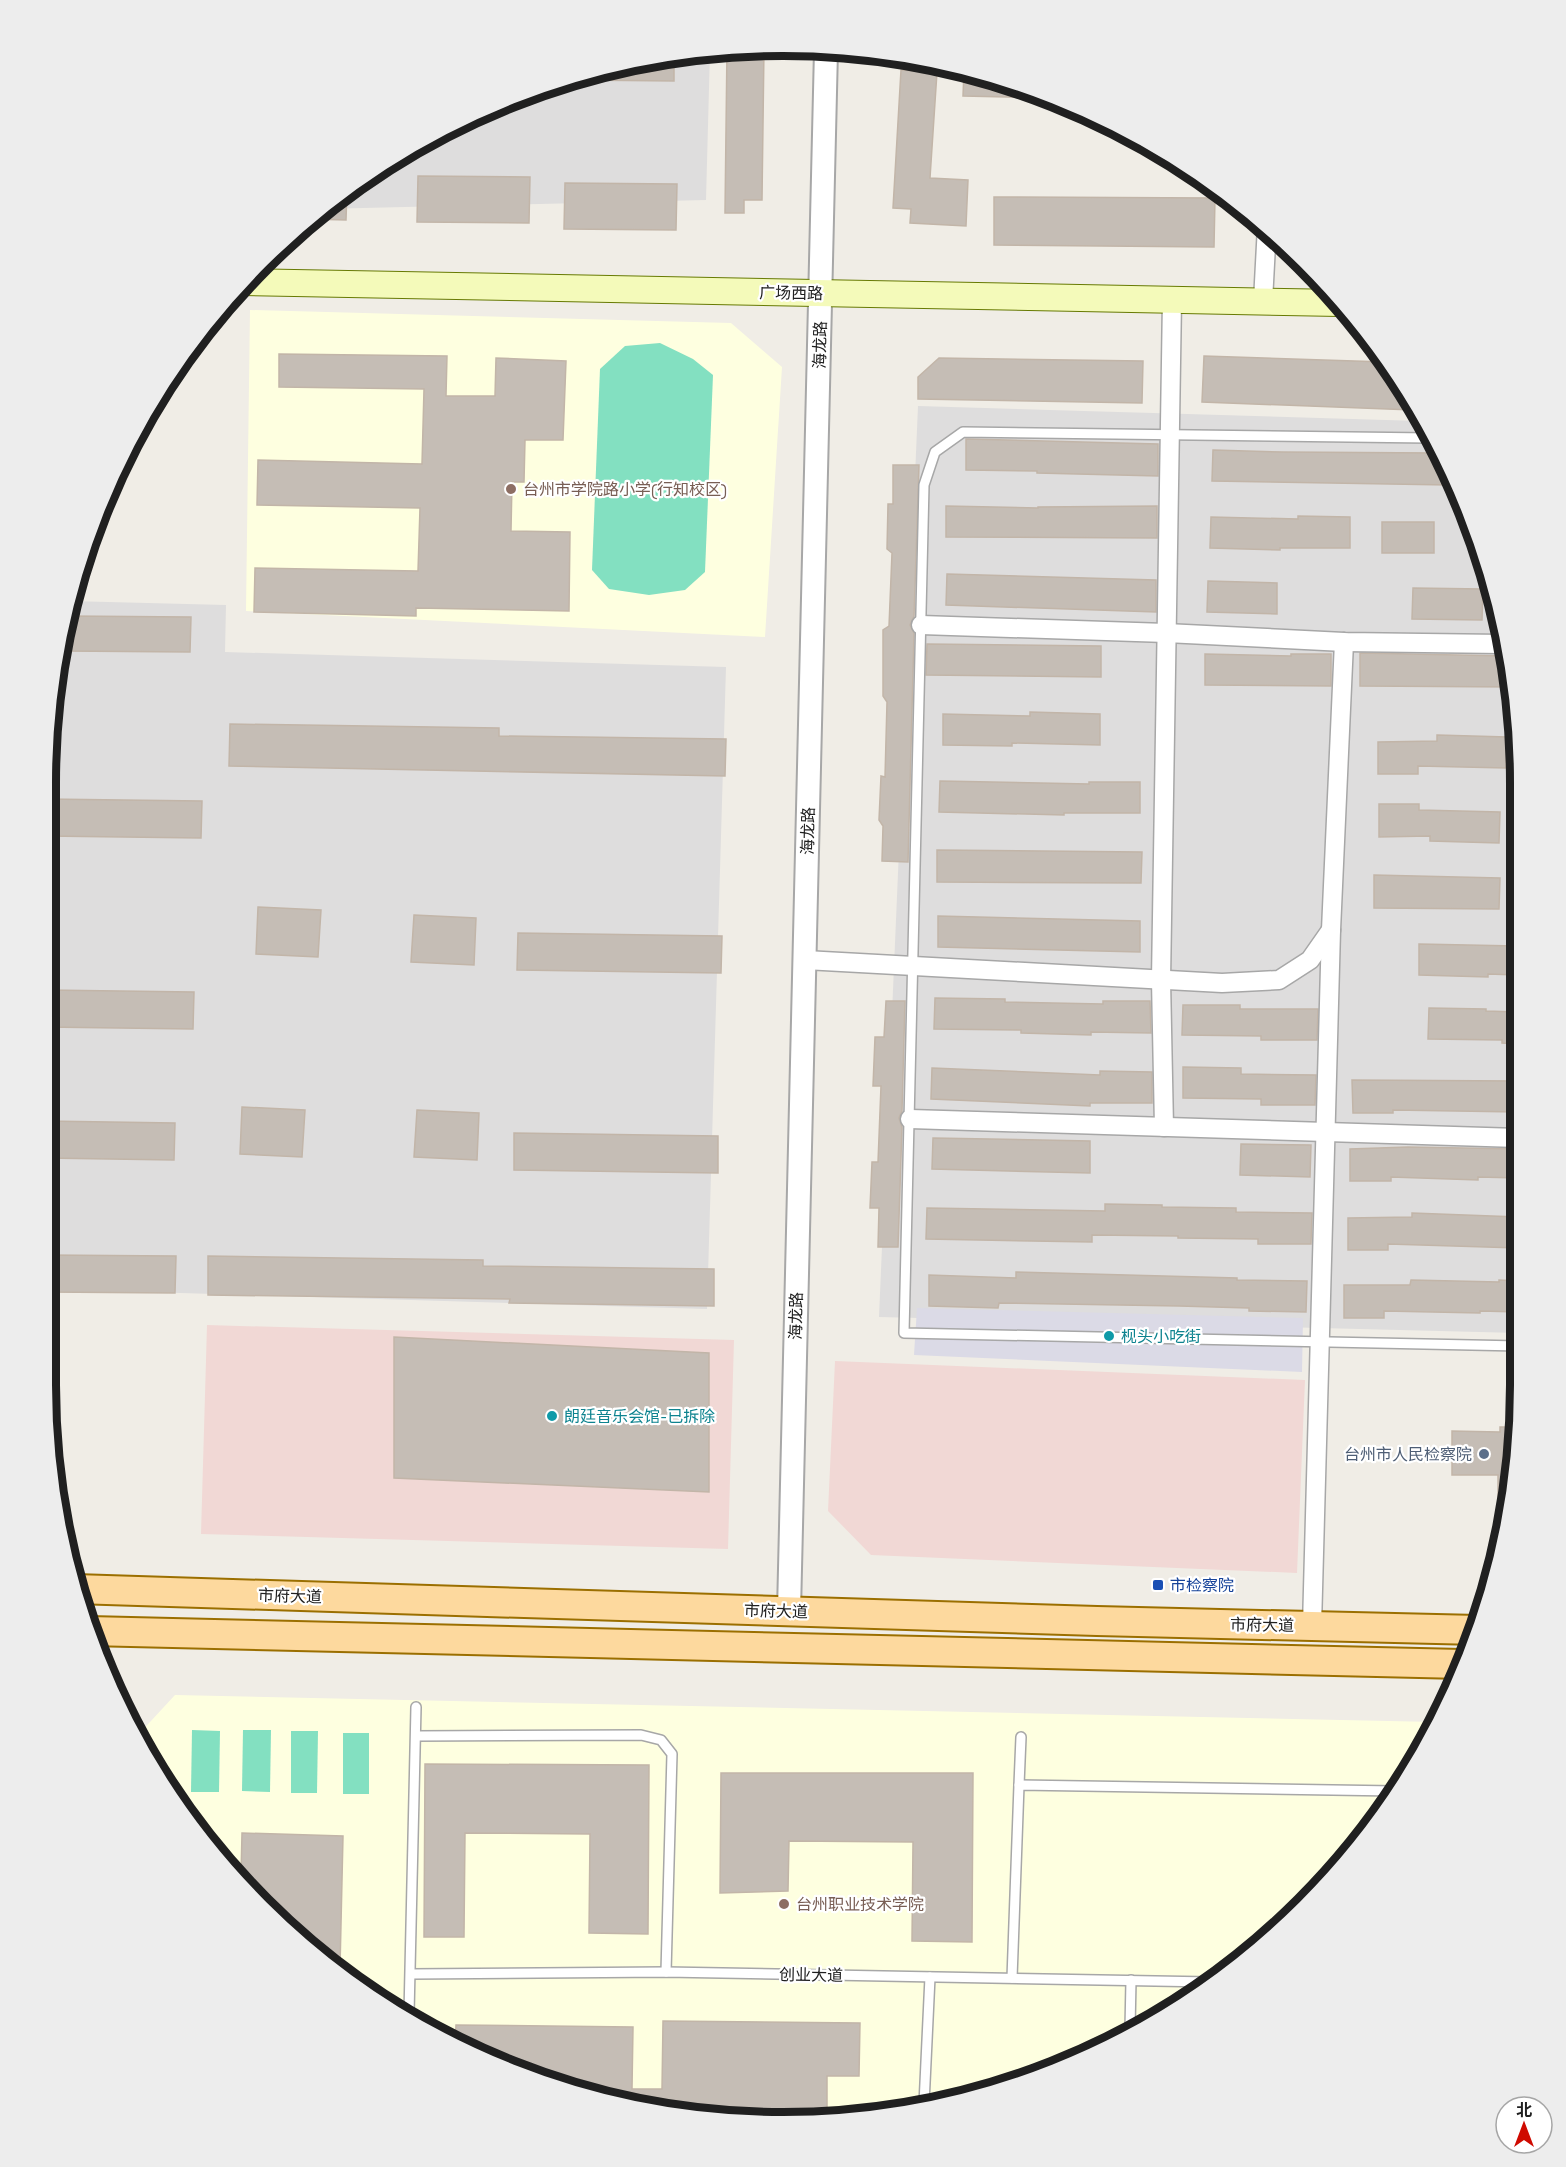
<svg xmlns="http://www.w3.org/2000/svg" width="1566" height="2167" font-family="'Space Grotesk','Noto Sans SC',sans-serif">
<style>
.residential{fill:#dedddd}
.commercial{fill:#f1d8d5}
.education{fill:#feffe0}
.pitch{fill:#83e0c1}
.plaza{fill:#dbdae6}
.building{fill:#c5bdb5;stroke:#c2b5a8;stroke-width:1.5}
.lines{fill:none;stroke-linecap:round;stroke-linejoin:round}
.service-casing{stroke:#a7a7a7;stroke-width:12}
.minor-casing{stroke:#a7a7a7;stroke-width:21}
.tertiary-casing{stroke:#a7a7a7;stroke-width:26}
.secondary-casing{stroke:#677a03;stroke-width:28}
.primary-casing{stroke:#9b6f00;stroke-width:32}
.service{stroke:#fff;stroke-width:9}
.minor{stroke:#fff;stroke-width:18}
.tertiary{stroke:#fff;stroke-width:22}
.secondary{stroke:#f4faba;stroke-width:26}
.primary{stroke:#fdd99e;stroke-width:28}
.education-dot{fill:#8d6e63;stroke:#fff;stroke-width:2}
.culture-dot{fill:#0f9aa8;stroke:#fff;stroke-width:2}
.service-dot{fill:#5c6f8a;stroke:#fff;stroke-width:2}
.transit-dot{fill:#1a4fb4;stroke:#fff;stroke-width:2}
.labels{text-anchor:middle;dominant-baseline:central;stroke-width:4.5;stroke-linejoin:round;paint-order:stroke}
.street-label{font-size:16px;fill:#202020;stroke:#fff}
.education-label{font-size:16px;fill:#785e54;stroke:#fff;text-anchor:start}
.culture-label{font-size:16px;fill:#0d838f;stroke:#fff;text-anchor:start}
.service-label{font-size:16px;fill:#4e5e75;stroke:#fff;text-anchor:end}
.transit-label{font-size:16px;fill:#164399;stroke:#fff;text-anchor:start}
.rim{fill:none;stroke:#202020;stroke-width:8}
</style>
<rect width="100%" height="100%" fill="#f0ede6"/>
<g class="residential">
<path d="M 710,51 L 706,200 L 321,209 L 333,198 L 456,121 L 592,70 Z"/>
<path d="M 918,406 L 1419,421 L 1465,500 L 1515,686 L 1519,1333 L 879,1317 Z"/>
<path d="M 69,601 L 226,605 L 225,652 L 726,667 L 707,1309 L 45,1289 L 45,783 Z"/>
</g>
<g class="commercial">
<path d="M 207,1325 L 734,1340 L 728,1549 L 201,1534 Z"/>
<path d="M 835,1361 L 1305,1380 L 1297,1573 L 871,1555 L 828,1511 Z"/>
</g>
<g class="education">
<path d="M 250,310 L 731,323 L 782,367 L 765,637 L 246,611 Z"/>
<path d="M 175,1695 L 1436,1722 L 1422,1753 L 1338,1870 L 1233,1969 L 1066,2066 L 879,2116 L 686,2116 L 546,2083 L 457,2046 L 296,1939 L 169,1794 L 138,1735 Z"/>
</g>
<g class="pitch">
<path d="M 660,343 L 693,359 L 713,375 L 705,572 L 685,590 L 649,595 L 609,589 L 592,570 L 600,369 L 625,346 Z"/>
<path d="M 192,1730 L 220,1731 L 219,1792 L 191,1792 Z"/>
<path d="M 243,1730 L 271,1730 L 270,1792 L 242,1791 Z"/>
<path d="M 291,1731 L 318,1731 L 317,1793 L 291,1793 Z"/>
<rect x="343" y="1733" width="26" height="61"/>
</g>
<path class="plaza" d="M 917,1308 L 1303,1318 L 1302,1372 L 914,1355 Z"/>
<g class="building">
<path d="M 734,47 L 764,48 L 762,200 L 744,200 L 744,213 L 725,213 L 727,48 Z"/>
<path d="M 674,57 L 674,81 L 578,80 L 578,75 L 592,70 Z"/>
<path d="M 901,70 L 937,72 L 930,178 L 968,180 L 966,226 L 910,223 L 911,209 L 893,208 Z"/>
<path d="M 964,71 L 1020,84 L 1048,98 L 963,96 Z"/>
<path d="M 418,176 L 530,177 L 529,223 L 417,222 Z"/>
<path d="M 565,183 L 677,184 L 676,230 L 564,229 Z"/>
<path d="M 347,190 L 346,220 L 310,219 L 333,198 Z"/>
<path d="M 994,197 L 1215,198 L 1214,247 L 994,245 Z"/>
<path d="M 279,354 L 447,356 L 446,396 L 495,396 L 496,358 L 566,361 L 563,440 L 525,440 L 524,482 L 512,482 L 511,531 L 570,532 L 569,611 L 416,608 L 416,616 L 254,612 L 255,568 L 418,571 L 420,508 L 257,505 L 258,460 L 422,464 L 424,389 L 279,387 Z"/>
<path d="M 1204,356 L 1385,362 L 1412,410 L 1202,402 Z"/>
<path d="M 939,358 L 1143,361 L 1142,403 L 918,399 L 918,377 Z"/>
<path d="M 966,439 L 1158,444 L 1158,476 L 1037,473 L 1037,471 L 966,470 Z"/>
<path d="M 1213,450 L 1283,452 L 1437,453 L 1448,472 L 1448,485 L 1212,481 Z"/>
<path d="M 893,465 L 919,465 L 914,616 L 910,625 L 914,633 L 908,862 L 882,861 L 883,826 L 879,820 L 881,776 L 885,777 L 887,702 L 883,696 L 883,630 L 889,626 L 892,553 L 887,549 L 888,504 L 893,504 Z"/>
<path d="M 946,506 L 1038,508 L 1038,507 L 1157,506 L 1157,538 L 946,537 Z"/>
<path d="M 1298,516 L 1350,517 L 1350,548 L 1280,548 L 1280,550 L 1210,548 L 1211,517 L 1298,519 Z"/>
<rect x="1382" y="522" width="52" height="31"/>
<path d="M 947,574 L 1156,580 L 1156,612 L 946,605 Z"/>
<path d="M 1208,581 L 1277,583 L 1277,614 L 1207,612 Z"/>
<path d="M 1413,588 L 1483,589 L 1482,620 L 1412,619 Z"/>
<path d="M 67,616 L 191,617 L 190,652 L 62,651 Z"/>
<path d="M 927,644 L 1101,646 L 1101,677 L 926,675 Z"/>
<path d="M 1360,653 L 1506,656 L 1515,687 L 1360,686 Z"/>
<path d="M 1205,654 L 1291,656 L 1291,654 L 1331,654 L 1331,686 L 1205,685 Z"/>
<path d="M 1030,712 L 1100,714 L 1100,745 L 1012,743 L 1012,746 L 943,745 L 943,714 L 1030,716 Z"/>
<path d="M 230,724 L 499,728 L 499,736 L 726,739 L 725,776 L 229,766 Z"/>
<path d="M 1437,735 L 1507,737 L 1506,768 L 1418,766 L 1418,774 L 1378,774 L 1378,742 L 1437,741 Z"/>
<path d="M 940,781 L 1089,784 L 1089,782 L 1140,782 L 1140,813 L 1064,813 L 1064,815 L 939,812 Z"/>
<path d="M 45,799 L 202,801 L 201,838 L 45,836 Z"/>
<path d="M 1379,804 L 1419,804 L 1419,810 L 1500,812 L 1499,843 L 1430,841 L 1430,836 L 1379,837 Z"/>
<path d="M 937,850 L 1142,852 L 1141,883 L 937,882 Z"/>
<path d="M 1374,875 L 1500,878 L 1499,909 L 1374,908 Z"/>
<path d="M 258,907 L 321,910 L 318,957 L 256,954 Z"/>
<path d="M 414,915 L 476,918 L 474,965 L 411,962 Z"/>
<path d="M 938,916 L 1140,921 L 1140,952 L 938,947 Z"/>
<path d="M 518,933 L 722,936 L 721,973 L 517,970 Z"/>
<path d="M 1419,944 L 1516,946 L 1516,975 L 1488,974 L 1488,977 L 1419,975 Z"/>
<path d="M 45,990 L 194,992 L 193,1029 L 45,1027 Z"/>
<path d="M 935,998 L 1005,999 L 1005,1002 L 1103,1004 L 1103,1001 L 1150,1001 L 1151,1033 L 1091,1032 L 1091,1035 L 1021,1033 L 1021,1030 L 934,1029 Z"/>
<path d="M 886,1001 L 905,1001 L 902,1111 L 899,1118 L 902,1127 L 898,1247 L 878,1247 L 879,1208 L 870,1208 L 872,1162 L 878,1162 L 881,1086 L 873,1086 L 875,1037 L 884,1037 Z"/>
<path d="M 1183,1005 L 1240,1005 L 1240,1009 L 1318,1009 L 1317,1040 L 1261,1040 L 1261,1036 L 1182,1035 Z"/>
<path d="M 1429,1008 L 1486,1009 L 1486,1011 L 1517,1012 L 1517,1044 L 1502,1043 L 1502,1040 L 1428,1039 Z"/>
<path d="M 1183,1067 L 1241,1068 L 1241,1074 L 1316,1075 L 1315,1105 L 1261,1105 L 1261,1099 L 1183,1098 Z"/>
<path d="M 932,1068 L 1100,1075 L 1100,1071 L 1152,1072 L 1152,1103 L 1090,1103 L 1090,1106 L 931,1099 Z"/>
<path d="M 1352,1080 L 1517,1081 L 1517,1112 L 1393,1110 L 1393,1113 L 1353,1113 Z"/>
<path d="M 242,1107 L 305,1110 L 302,1157 L 240,1154 Z"/>
<path d="M 417,1110 L 479,1113 L 477,1160 L 414,1157 Z"/>
<path d="M 45,1121 L 175,1123 L 174,1160 L 45,1158 Z"/>
<path d="M 514,1133 L 718,1136 L 718,1173 L 514,1170 Z"/>
<path d="M 933,1138 L 1090,1141 L 1090,1173 L 932,1169 Z"/>
<path d="M 1241,1144 L 1311,1145 L 1310,1177 L 1240,1175 Z"/>
<path d="M 1408,1147 L 1518,1149 L 1518,1178 L 1478,1177 L 1478,1180 L 1391,1177 L 1391,1181 L 1350,1181 L 1350,1149 Z"/>
<path d="M 1105,1204 L 1162,1205 L 1162,1207 L 1236,1208 L 1236,1212 L 1312,1213 L 1311,1244 L 1258,1244 L 1258,1239 L 1178,1238 L 1178,1236 L 1092,1235 L 1092,1242 L 926,1239 L 927,1208 L 1105,1211 Z"/>
<path d="M 1412,1213 L 1518,1217 L 1518,1248 L 1388,1244 L 1388,1250 L 1348,1250 L 1348,1218 L 1412,1217 Z"/>
<path d="M 45,1255 L 176,1256 L 175,1293 L 45,1292 Z"/>
<path d="M 208,1256 L 483,1260 L 483,1266 L 714,1269 L 714,1306 L 509,1303 L 510,1299 L 208,1295 Z"/>
<path d="M 1016,1272 L 1237,1278 L 1237,1280 L 1307,1281 L 1306,1312 L 1249,1311 L 1249,1308 L 1179,1306 L 999,1303 L 998,1308 L 929,1306 L 929,1275 L 1016,1278 Z"/>
<path d="M 1411,1280 L 1499,1282 L 1499,1280 L 1518,1281 L 1519,1312 L 1480,1311 L 1480,1313 L 1384,1311 L 1384,1318 L 1344,1318 L 1344,1285 L 1410,1285 Z"/>
<path d="M 394,1337 L 709,1353 L 709,1492 L 394,1478 Z"/>
<path d="M 1500,1427 L 1519,1427 L 1504,1507 L 1498,1507 L 1498,1475 L 1452,1475 L 1452,1431 L 1500,1432 Z"/>
<path d="M 425,1764 L 649,1765 L 648,1934 L 589,1933 L 590,1834 L 465,1833 L 464,1937 L 424,1937 Z"/>
<path d="M 721,1773 L 973,1773 L 972,1942 L 912,1941 L 913,1842 L 789,1841 L 788,1891 L 720,1893 Z"/>
<path d="M 242,1833 L 343,1836 L 340,1968 L 296,1939 L 241,1876 Z"/>
<path d="M 663,2021 L 860,2023 L 859,2076 L 827,2076 L 827,2109 L 790,2109 L 790,2116 L 686,2116 L 546,2083 L 455,2045 L 456,2025 L 633,2027 L 632,2089 L 662,2089 Z"/>
</g>
<g class="lines">
<g class="service-casing">
<g id="service">
<path d="M 1429,438 L 963,432 L 935,452 L 924,485 L 904,1333 L 1519,1346"/>
<path d="M 416,1736 L 641,1735 L 661,1740 L 672,1754 L 666,1972"/>
<path d="M 1019,1785 L 1021,1737"/>
<path d="M 411,1974 L 666,1972 L 1211,1982"/>
<path d="M 1012,1978 L 1019,1785 L 1395,1791"/>
<path d="M 409,2014 L 416,1707"/>
<path d="M 1130,2029 L 1131,1980"/>
<path d="M 924,2104 L 930,1977"/>
</g>
</g>
<g class="minor-casing">
<g id="minor">
<path d="M 1263,301 L 1267,226"/>
<path d="M 921,625 L 1166,633 L 1344,642 L 1503,644"/>
<path d="M 805,960 L 1222,983 L 1279,980 L 1310,960 L 1331,930"/>
<path d="M 910,1119 L 1518,1138"/>
<path d="M 1164,1127 L 1161,980 L 1172,300"/>
<path d="M 1312,1626 L 1331,930 L 1344,642"/>
</g>
</g>
<g class="tertiary-casing">
<path id="tertiary" d="M 789,1611 L 826,50"/>
</g>
<g class="secondary-casing">
<path id="secondary" d="M 243,282 L 1340,303"/>
</g>
<g class="primary-casing">
<g id="primary">
<path d="M 75,1589 L 1097,1621 L 1478,1630"/>
<path d="M 89,1631 L 1462,1664"/>
</g>
</g>
<use href="#service" class="service"/>
<use href="#minor" class="minor"/>
<use href="#tertiary" class="tertiary"/>
<use href="#secondary" class="secondary"/>
<use href="#primary" class="primary"/>
</g>
<g class="education-dot">
<circle cx="511" cy="489" r="6"/>
<circle cx="784" cy="1904" r="6"/>
</g>
<g class="culture-dot">
<circle cx="1109" cy="1336" r="6"/>
<circle cx="552" cy="1416" r="6"/>
</g>
<circle class="service-dot" cx="1484" cy="1454" r="6"/>
<rect class="transit-dot" x="1152" y="1579" width="12" height="12" rx="3"/>
<g class="labels">
<g class="street-label">
<text transform="translate(791 293) rotate(1)">广场西路</text>
<text transform="translate(820 345) rotate(-89)">海龙路</text>
<text transform="translate(808 831) rotate(-89)">海龙路</text>
<text transform="translate(796 1316) rotate(-89)">海龙路</text>
<text transform="translate(290 1596) rotate(2)">市府大道</text>
<text transform="translate(776 1611) rotate(2)">市府大道</text>
<text transform="translate(1262 1625) rotate(1)">市府大道</text>
<text transform="translate(811 1975) rotate(1)">创业大道</text>
</g>
<g class="education-label">
<text x="523" y="489">台州市学院路小学(行知校区)</text>
<text x="796" y="1904">台州职业技术学院</text>
</g>
<g class="culture-label">
<text x="1121" y="1336">枧头小吃街</text>
<text x="564" y="1416">朗廷音乐会馆-已拆除</text>
</g>
<g class="service-label">
<text x="1472" y="1454">台州市人民检察院</text>
</g>
<g class="transit-label">
<text x="1170" y="1585">市检察院</text>
</g>
</g>
<path d="M0 0H1566V2167H0ZM783 56H783A727 727 0 0 1 1510 783V1385A727 727 0 0 1 783 2112H783A727 727 0 0 1 56 1385V783A727 727 0 0 1 783 56Z" fill="#ededed" fill-rule="evenodd"/>
<path class="rim" d="M783 56H783A727 727 0 0 1 1510 783V1385A727 727 0 0 1 783 2112H783A727 727 0 0 1 56 1385V783A727 727 0 0 1 783 56Z"/>
<g transform="translate(1524 2125)"><circle r="28" fill="#ffffff" stroke="#a6a6a6" stroke-width="1.5"/>
<path d="M0-4.5L10 22L0 15L-10 22Z" fill="#cf0a00"/>
<text y="-9" font-size="16" font-weight="bold" text-anchor="middle" fill="#202020">北</text>
</g>
</svg>
